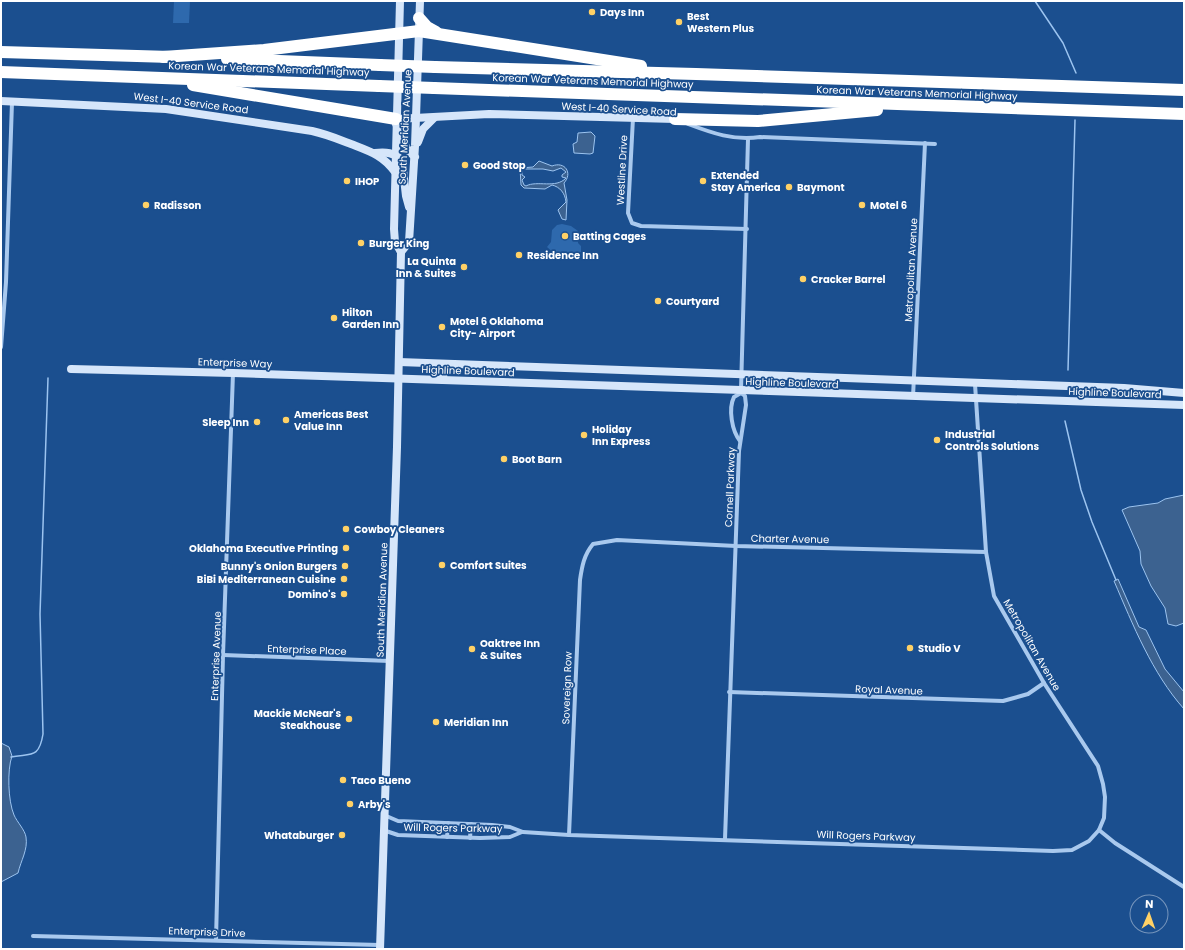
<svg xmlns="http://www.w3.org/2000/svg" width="1185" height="950" font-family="Poppins,sans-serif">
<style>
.green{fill:#2e69ad}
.water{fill:#3c6290;stroke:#9cc4f0;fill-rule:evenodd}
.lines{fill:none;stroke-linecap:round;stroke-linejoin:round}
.stream{stroke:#9cc4f0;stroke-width:1.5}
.street{stroke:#a9c9ee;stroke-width:4}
.secondary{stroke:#d6e6fa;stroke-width:8}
.highway{stroke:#fff;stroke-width:12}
.highway-bridge{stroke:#fff;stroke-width:12}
.poi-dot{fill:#ffd166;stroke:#1b4f8f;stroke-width:1.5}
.labels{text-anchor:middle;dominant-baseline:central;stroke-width:3.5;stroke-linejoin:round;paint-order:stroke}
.poi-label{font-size:10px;font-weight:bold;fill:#fff;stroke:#1b4f8f;text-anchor:start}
.street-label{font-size:10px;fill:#fff;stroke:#1b4f8f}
</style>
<rect width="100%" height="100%" fill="#1b4f8f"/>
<g class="green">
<path d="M 174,1 L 190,1 L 189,23 L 173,23 Z"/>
<path d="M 562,224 L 571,226 L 578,231 L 578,243 L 581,246 L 581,252 L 573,257 L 557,256 L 547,247 L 551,242 L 552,230 L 557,225 Z"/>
</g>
<g class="water">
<path d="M 591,132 L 595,136 L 593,153 L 590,154 L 574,153 L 573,144 L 577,142 L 578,133 Z"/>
<path d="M 539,161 L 552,166 C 565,161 573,173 564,183 L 567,200 L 566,220 L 562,219 L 558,210 L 566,202 C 565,193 560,187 552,185 L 545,189 L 524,188 L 521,185 L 520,168 L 533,167 ZM 561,168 L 566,172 L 562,175 L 562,177 L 566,178 C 556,189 537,180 526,186 L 524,185 L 522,180 L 525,177 L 522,175 L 522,169 L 543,169 L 553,171 Z"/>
<path d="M 1184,495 L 1184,623 L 1176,626 L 1168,624 L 1165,608 L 1151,586 L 1141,564 L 1140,551 L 1122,510 L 1129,507 L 1158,503 L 1165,499 Z"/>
<path d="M 1118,579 L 1139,627 L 1146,630 L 1165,669 L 1184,692 L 1184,709 C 1152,673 1133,625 1114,581 Z"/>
<path d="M 1,743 L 9,747 L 12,756 C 7,770 8,801 14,815 C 17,822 25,830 26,837 C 28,850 21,860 18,873 L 1,882 Z"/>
</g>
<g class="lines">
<g class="stream">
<path d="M 1035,1 L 1063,43 L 1076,73"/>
<path d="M 1068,370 L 1075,120"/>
<path d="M 1065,421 L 1081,490 L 1092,522 L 1116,580"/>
<path d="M 11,757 C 31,753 39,759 43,734 L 40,614 L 48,378"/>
</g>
<g class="street">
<path d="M 633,118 L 628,213 L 632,223 L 641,226 L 747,229"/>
<path d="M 688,124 C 712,133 734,141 760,137 L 935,144"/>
<path d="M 1,347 L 6,282 L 12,102"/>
<path d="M 741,390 L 748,139"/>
<path d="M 913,397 L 925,143"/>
<path d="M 740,441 C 732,431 728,409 734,397 L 741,393"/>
<path d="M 223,655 L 390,661"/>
<path d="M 729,692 L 1003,701 L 1028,694 L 1044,683"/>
<path d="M 384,815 L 398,821 L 492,825 L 510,827 L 523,832 L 569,835 L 1053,851 L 1072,850 L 1089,841 L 1099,830 L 1104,818 L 1105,797 L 1103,784 L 1098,766 L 1044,683 L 994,596 L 986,552 L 975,384"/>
<path d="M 383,830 L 398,835 L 480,838 L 510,837 L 522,832"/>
<path d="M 1099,830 L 1115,843 L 1184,887"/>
<path d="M 569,835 L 580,580 C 582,566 584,555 593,544 L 617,540 L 736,546 L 986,552"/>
<path d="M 447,837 L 448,823"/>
<path d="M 470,838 L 471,824"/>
<path d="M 725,839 L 739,451 L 746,405 L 745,396 L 741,393"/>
<path d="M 33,936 L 380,945"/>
<path d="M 216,940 L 223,655 L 233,373"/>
</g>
<g class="secondary">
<path d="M 1,101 L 166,109 L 312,131 C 326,134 338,139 351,144 C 369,151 383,155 395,172"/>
<path d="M 396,119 L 489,114 L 675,119"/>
<path d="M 396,124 C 407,138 399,144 415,157"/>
<path d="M 418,142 L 423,129 L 434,118"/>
<path d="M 375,153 C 385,152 395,152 402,161 L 406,196 L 409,207"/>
<path d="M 401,252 L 409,242 L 415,146 L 420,1"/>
<path d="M 399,362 L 1124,388 L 1184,393"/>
<path d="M 71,369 L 233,373 L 1184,405"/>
<path d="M 443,380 L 444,364"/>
<path d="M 380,949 L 397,447 L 401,252 L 395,242 L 394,229 L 400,1"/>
</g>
<g class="highway">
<path d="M 419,18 L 427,27 L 436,32"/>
<path d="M 1,52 L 171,57"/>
<path d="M 163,57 L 264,50 L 419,31 L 641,66"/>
<path d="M 227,59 L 380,65"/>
<path d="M 435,67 L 696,74 L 1184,90"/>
<path d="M 1,72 L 379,86"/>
<path d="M 193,85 L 396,119"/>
<path d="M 434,88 L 1184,114"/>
<path d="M 675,119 L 758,121 L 877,110"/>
</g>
<g class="highway-bridge">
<path d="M 380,65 L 435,67"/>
<path d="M 379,86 L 434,88"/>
</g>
</g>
<g class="poi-dot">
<circle cx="592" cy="12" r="4"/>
<circle cx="679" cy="22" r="4"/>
<circle cx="465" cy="165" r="4"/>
<circle cx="347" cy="181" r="4"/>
<circle cx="703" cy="181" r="4"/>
<circle cx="789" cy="187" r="4"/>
<circle cx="146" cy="205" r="4"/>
<circle cx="862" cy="205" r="4"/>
<circle cx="565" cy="236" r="4"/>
<circle cx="361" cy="243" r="4"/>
<circle cx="519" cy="255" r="4"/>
<circle cx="464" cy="267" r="4"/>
<circle cx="803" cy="279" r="4"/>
<circle cx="658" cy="301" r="4"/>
<circle cx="334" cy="318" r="4"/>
<circle cx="442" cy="327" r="4"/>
<circle cx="286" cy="420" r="4"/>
<circle cx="257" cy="422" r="4"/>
<circle cx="584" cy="435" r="4"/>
<circle cx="937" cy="440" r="4"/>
<circle cx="504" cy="459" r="4"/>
<circle cx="346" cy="529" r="4"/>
<circle cx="346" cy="548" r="4"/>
<circle cx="442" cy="565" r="4"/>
<circle cx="345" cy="566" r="4"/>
<circle cx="344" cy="579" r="4"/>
<circle cx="344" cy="594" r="4"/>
<circle cx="910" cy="648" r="4"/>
<circle cx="472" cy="649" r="4"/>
<circle cx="349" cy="719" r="4"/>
<circle cx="436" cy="722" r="4"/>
<circle cx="343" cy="780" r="4"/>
<circle cx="350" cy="804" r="4"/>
<circle cx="342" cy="835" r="4"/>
</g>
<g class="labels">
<g class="poi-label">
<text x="600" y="12">Days Inn</text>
<text x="687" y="16">Best<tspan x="687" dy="12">Western Plus</tspan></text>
<text x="473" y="165">Good Stop</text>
<text x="711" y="175">Extended<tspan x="711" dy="12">Stay America</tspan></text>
<text x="355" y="181">IHOP</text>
<text x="797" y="187">Baymont</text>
<text x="154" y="205">Radisson</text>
<text x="870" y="205">Motel 6</text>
<text x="573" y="236">Batting Cages</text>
<text x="369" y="243">Burger King</text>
<text x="527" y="255">Residence Inn</text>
<text x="456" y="261" text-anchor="end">La Quinta<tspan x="456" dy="12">Inn &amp; Suites</tspan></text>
<text x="811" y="279">Cracker Barrel</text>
<text x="666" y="301">Courtyard</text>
<text x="342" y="312">Hilton<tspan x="342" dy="12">Garden Inn</tspan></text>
<text x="450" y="321">Motel 6 Oklahoma<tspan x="450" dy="12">City- Airport</tspan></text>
<text x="294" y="414">Americas Best<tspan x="294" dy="12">Value Inn</tspan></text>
<text x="249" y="422" text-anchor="end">Sleep Inn</text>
<text x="592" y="429">Holiday<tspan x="592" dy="12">Inn Express</tspan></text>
<text x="945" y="434">Industrial<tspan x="945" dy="12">Controls Solutions</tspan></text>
<text x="512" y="459">Boot Barn</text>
<text x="354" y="529">Cowboy Cleaners</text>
<text x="338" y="548" text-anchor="end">Oklahoma Executive Printing</text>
<text x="450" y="565">Comfort Suites</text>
<text x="337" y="566" text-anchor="end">Bunny's Onion Burgers</text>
<text x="336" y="579" text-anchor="end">BiBi Mediterranean Cuisine</text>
<text x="336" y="594" text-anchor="end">Domino's</text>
<text x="480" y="643">Oaktree Inn<tspan x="480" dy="12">&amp; Suites</tspan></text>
<text x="918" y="648">Studio V</text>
<text x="341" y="713" text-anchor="end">Mackie McNear's<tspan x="341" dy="12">Steakhouse</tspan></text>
<text x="444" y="722">Meridian Inn</text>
<text x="351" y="780">Taco Bueno</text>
<text x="358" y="804">Arby's</text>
<text x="334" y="835" text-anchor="end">Whataburger</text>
</g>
<g class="street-label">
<text transform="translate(269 69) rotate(2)">Korean War Veterans Memorial Highway</text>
<text transform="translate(593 81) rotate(2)">Korean War Veterans Memorial Highway</text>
<text transform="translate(917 93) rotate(2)">Korean War Veterans Memorial Highway</text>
<text transform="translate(191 103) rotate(7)">West I-40 Service Road</text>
<text transform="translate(619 109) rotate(3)">West I-40 Service Road</text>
<text transform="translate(405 127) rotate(-87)">South Meridian Avenue</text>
<text transform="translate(622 170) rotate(-87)">Westline Drive</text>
<text transform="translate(911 270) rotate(-87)">Metropolitan Avenue</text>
<text transform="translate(235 363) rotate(2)">Enterprise Way</text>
<text transform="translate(468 371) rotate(2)">Highline Boulevard</text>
<text transform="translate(792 383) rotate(2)">Highline Boulevard</text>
<text transform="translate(1115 393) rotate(2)">Highline Boulevard</text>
<text transform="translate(730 487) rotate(-88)">Cornell Parkway</text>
<text transform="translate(790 539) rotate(1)">Charter Avenue</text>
<text transform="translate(382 600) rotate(-88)">South Meridian Avenue</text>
<text transform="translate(1032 645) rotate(60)">Metropolitan Avenue</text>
<text transform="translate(307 650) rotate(2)">Enterprise Place</text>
<text transform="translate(216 656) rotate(-88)">Enterprise Avenue</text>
<text transform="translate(567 688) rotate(-88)">Sovereign Row</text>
<text transform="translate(889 690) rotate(2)">Royal Avenue</text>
<text transform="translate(453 828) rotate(1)">Will Rogers Parkway</text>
<text transform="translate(866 836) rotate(2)">Will Rogers Parkway</text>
<text transform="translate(207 932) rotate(2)">Enterprise Drive</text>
</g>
</g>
<rect width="1185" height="950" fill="none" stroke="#ffffff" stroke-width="4"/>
<g transform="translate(1149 914) rotate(2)"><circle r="19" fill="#1b4f8f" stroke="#7695bc"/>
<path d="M0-3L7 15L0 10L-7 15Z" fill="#ffd166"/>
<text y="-6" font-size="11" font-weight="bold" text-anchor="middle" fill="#ffffff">N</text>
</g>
</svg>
